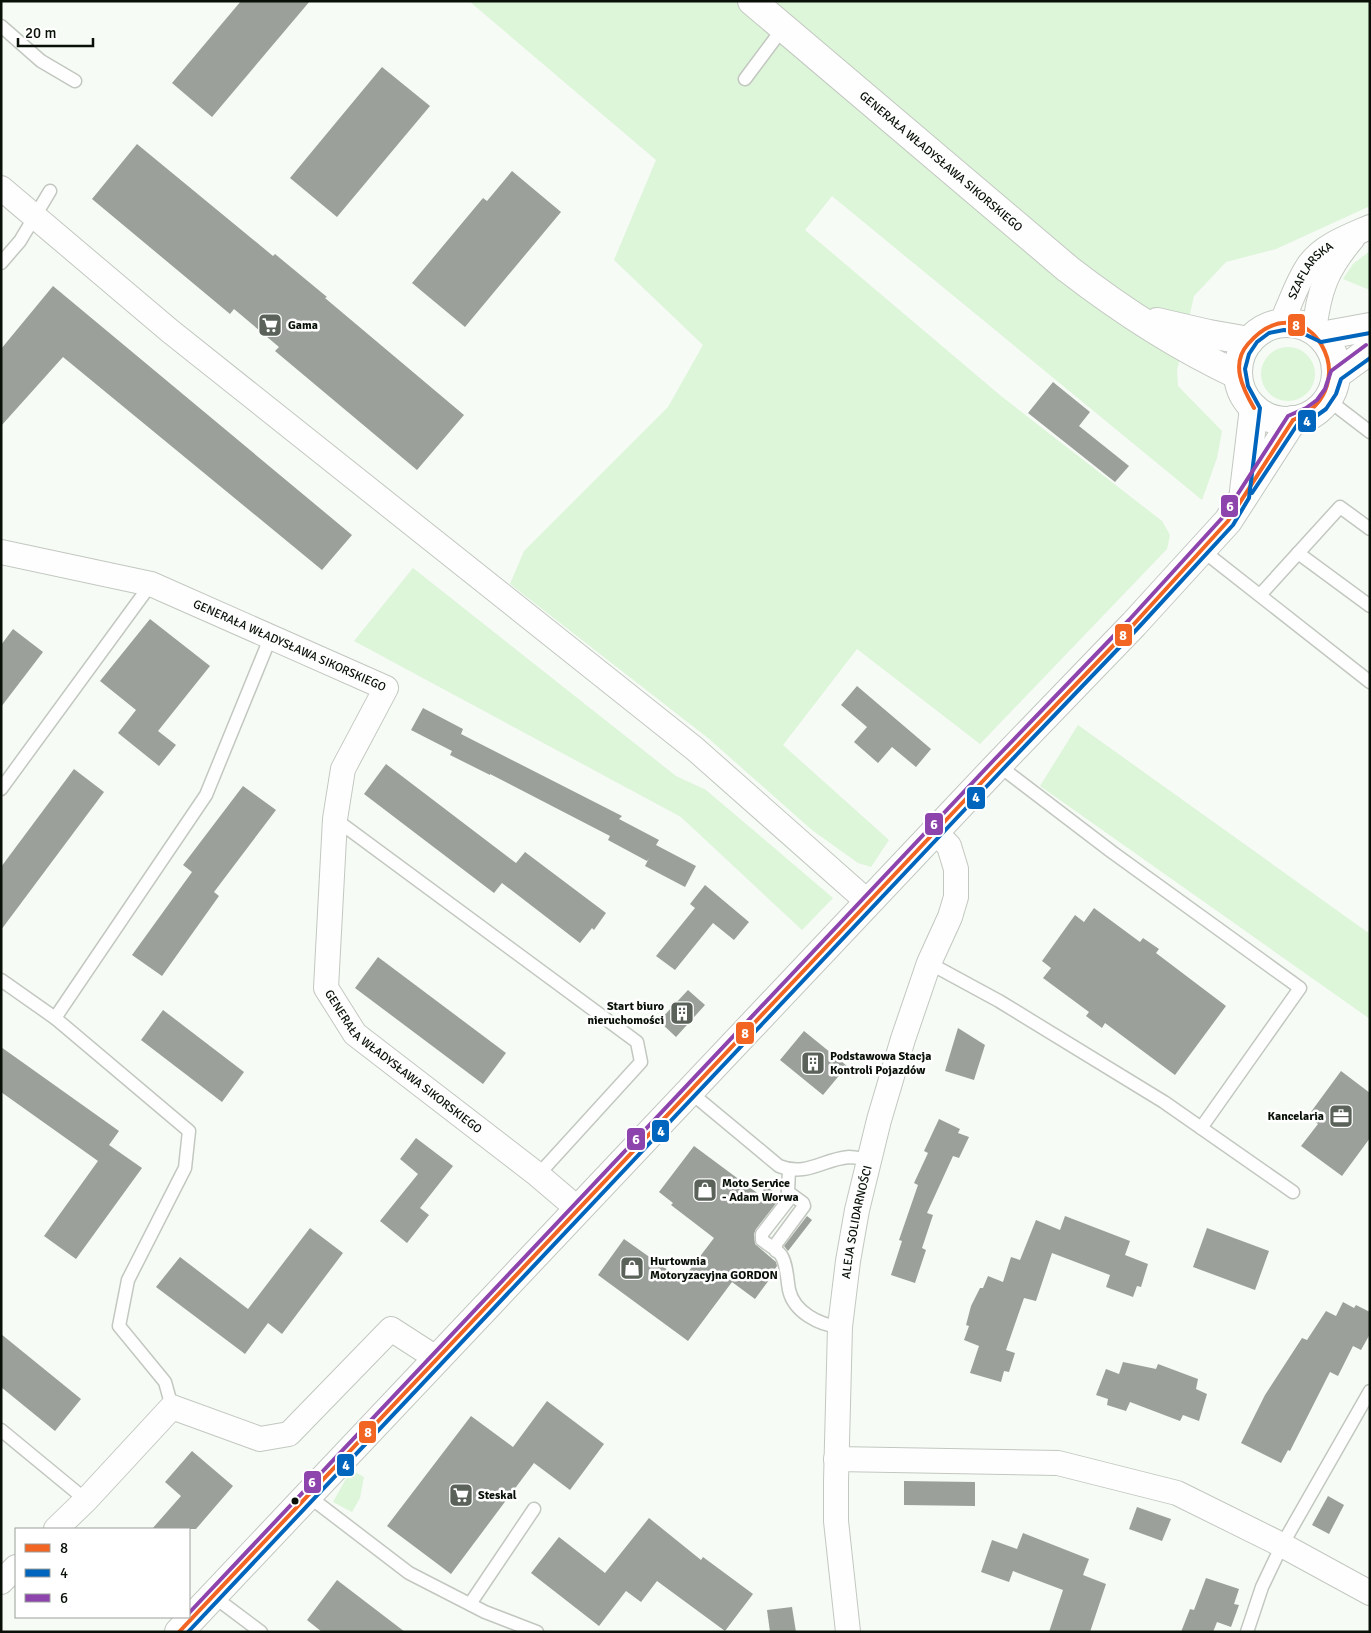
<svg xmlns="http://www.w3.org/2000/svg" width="1371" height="1633" font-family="Signika,sans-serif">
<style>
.green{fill:#ddf5d9}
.building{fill:#9ba19a}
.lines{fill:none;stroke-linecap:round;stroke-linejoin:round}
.lane-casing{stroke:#c2c8c0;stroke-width:15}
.street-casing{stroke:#c2c8c0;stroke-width:26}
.secondary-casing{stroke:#c2c8c0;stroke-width:30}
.lane{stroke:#fefefe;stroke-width:12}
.street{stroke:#fefefe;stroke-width:24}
.secondary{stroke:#fefefe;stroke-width:28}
.bus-1-casing{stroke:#fff;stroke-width:8}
.bus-2-casing{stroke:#fff;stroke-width:8}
.bus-3-casing{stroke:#fff;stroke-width:8}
.bus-1{stroke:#f26522;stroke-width:4}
.bus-2{stroke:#0065bd;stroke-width:4}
.bus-3{stroke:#8e44ad;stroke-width:4}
.bus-dot{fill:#081007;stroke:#fff;stroke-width:2}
.labels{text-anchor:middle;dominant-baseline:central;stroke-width:5;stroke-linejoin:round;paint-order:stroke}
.street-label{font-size:12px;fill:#081007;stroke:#fff}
.poi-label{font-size:12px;font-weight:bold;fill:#081007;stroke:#fff;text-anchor:start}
.line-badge{stroke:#fff;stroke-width:2}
.badge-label{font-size:14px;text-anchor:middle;font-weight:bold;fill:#fff}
</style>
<rect width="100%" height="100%" fill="#f6fbf5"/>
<g class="green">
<path d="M 469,1 L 1370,1 L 1370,206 L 1276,249 L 1226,262 L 1194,296 L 1177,370 L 1178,386 L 1222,431 L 1217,458 L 1202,500 L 832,196 L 805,230 L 1001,396 L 1162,521 L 1170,535 L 1167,549 L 980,744 L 857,649 L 783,745 L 889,840 L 871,867 L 858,863 L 812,830 L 708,738 L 510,584 L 524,551 L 668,407 L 703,345 L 614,260 L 656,160 Z"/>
<path d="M 1370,251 L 1370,290 L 1343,279 L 1353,264 Z"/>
<circle cx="1288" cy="374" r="27"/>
<path d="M 413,568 L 676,776 L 706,790 L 833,898 L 802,930 L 681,817 L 354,641 Z"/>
<path d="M 1078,725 L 1370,934 L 1370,1019 L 1040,786 Z"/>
<path d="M 352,1468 L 355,1472 L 364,1477 L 360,1498 L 352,1512 L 333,1502 Z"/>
</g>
<g class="building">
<path d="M 241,1 L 310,1 L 212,117 L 172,83 Z"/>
<path d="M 382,67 L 430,106 L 337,217 L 290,178 Z"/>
<path d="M 137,144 L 273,256 L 275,254 L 327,297 L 325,298 L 464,415 L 417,470 L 275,351 L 279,347 L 234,309 L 230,314 L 92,199 Z"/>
<path d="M 512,171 L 561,212 L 465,327 L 412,283 L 483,198 L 487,201 Z"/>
<path d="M 53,286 L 352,535 L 322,570 L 63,357 L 1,426 L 1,349 Z"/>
<path d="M 1053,382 L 1090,412 L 1079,426 L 1129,466 L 1115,482 L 1028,413 Z"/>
<path d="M 150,619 L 210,666 L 158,731 L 176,745 L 159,766 L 118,733 L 136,710 L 100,681 Z"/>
<path d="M 13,629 L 43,652 L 1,707 L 1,645 Z"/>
<path d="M 857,686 L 931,749 L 916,767 L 892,747 L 878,763 L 854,742 L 867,727 L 841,705 Z"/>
<path d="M 423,708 L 463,729 L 461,734 L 622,816 L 619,819 L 659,840 L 656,845 L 696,866 L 685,887 L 645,866 L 649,858 L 647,861 L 608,840 L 610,836 L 490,774 L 490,775 L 450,755 L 452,751 L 411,730 Z"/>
<path d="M 386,764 L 516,863 L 525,852 L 606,913 L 594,930 L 592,928 L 580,943 L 502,883 L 494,893 L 364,794 Z"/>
<path d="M 74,769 L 104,792 L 1,930 L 1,867 Z"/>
<path d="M 243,786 L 276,810 L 214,892 L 219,896 L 162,976 L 132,955 L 192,872 L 183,865 Z"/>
<path d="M 705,885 L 749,922 L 734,940 L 713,923 L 675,970 L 656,956 L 695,908 L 690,904 Z"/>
<path d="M 1094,908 L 1140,942 L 1143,938 L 1159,949 L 1156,953 L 1226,1006 L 1175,1075 L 1105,1023 L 1102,1028 L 1086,1016 L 1089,1012 L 1043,978 L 1051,968 L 1042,961 L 1075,915 L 1084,922 Z"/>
<path d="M 378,957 L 506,1053 L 483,1084 L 355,988 Z"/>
<path d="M 688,990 L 705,1005 L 676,1037 L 659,1021 Z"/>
<path d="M 163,1010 L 244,1072 L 222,1102 L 141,1040 Z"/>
<path d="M 958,1028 L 985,1045 L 974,1080 L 945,1071 Z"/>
<path d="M 804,1031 L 847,1066 L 823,1095 L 780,1060 Z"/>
<path d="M 1,1047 L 119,1131 L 109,1145 L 142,1168 L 76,1259 L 44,1236 L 98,1161 L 1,1092 Z"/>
<path d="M 1341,1071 L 1370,1093 L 1370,1138 L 1342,1176 L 1301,1146 L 1318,1124 L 1308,1116 Z"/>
<path d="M 939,1119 L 960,1129 L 958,1133 L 969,1137 L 959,1158 L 953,1156 L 927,1213 L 933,1215 L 922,1248 L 926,1250 L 915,1283 L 891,1275 L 902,1241 L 899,1240 L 918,1185 L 914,1183 L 928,1153 L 924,1151 Z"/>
<path d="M 416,1138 L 453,1166 L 420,1208 L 429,1215 L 407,1243 L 380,1221 L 418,1174 L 400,1159 Z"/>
<path d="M 694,1146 L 760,1195 L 766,1186 L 781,1197 L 756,1229 L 754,1234 L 755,1244 L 776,1262 L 777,1266 L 771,1275 L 772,1276 L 755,1299 L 732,1282 L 688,1341 L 598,1275 L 624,1239 L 682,1280 L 714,1238 L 671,1205 L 673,1203 L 659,1192 Z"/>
<path d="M 807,1216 L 812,1220 L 788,1251 L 784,1246 Z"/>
<path d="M 1065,1216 L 1130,1241 L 1125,1255 L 1148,1264 L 1141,1287 L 1137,1286 L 1133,1297 L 1106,1287 L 1110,1275 L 1052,1253 L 1036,1301 L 1024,1298 L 1006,1350 L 1015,1353 L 1009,1372 L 1004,1371 L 1001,1382 L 970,1373 L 979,1346 L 964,1340 L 969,1326 L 966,1325 L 971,1306 L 980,1288 L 983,1288 L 988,1276 L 1003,1282 L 1011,1257 L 1020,1260 L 1036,1220 L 1060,1230 Z"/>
<path d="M 310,1228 L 343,1253 L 282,1334 L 268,1323 L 245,1354 L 156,1287 L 180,1257 L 248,1309 Z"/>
<path d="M 1207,1228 L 1269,1251 L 1255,1290 L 1193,1267 Z"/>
<path d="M 1343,1302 L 1354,1308 L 1356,1305 L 1370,1312 L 1370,1334 L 1361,1350 L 1353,1346 L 1338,1376 L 1330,1372 L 1290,1451 L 1288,1450 L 1281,1463 L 1241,1443 L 1265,1395 L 1302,1338 L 1307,1340 L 1326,1311 L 1336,1316 Z"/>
<path d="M 1,1334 L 81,1399 L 55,1431 L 1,1387 Z"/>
<path d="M 1123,1362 L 1156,1369 L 1158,1364 L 1198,1379 L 1196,1389 L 1207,1394 L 1199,1421 L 1183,1415 L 1180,1421 L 1130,1402 L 1126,1411 L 1107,1405 L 1108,1399 L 1096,1395 L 1106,1369 L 1119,1374 Z"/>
<path d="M 547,1401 L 604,1444 L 570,1490 L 534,1463 L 451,1574 L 387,1526 L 471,1416 L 513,1447 Z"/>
<path d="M 192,1451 L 233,1486 L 196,1529 L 152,1529 L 181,1496 L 165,1482 Z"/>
<path d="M 904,1481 L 975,1482 L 975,1506 L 904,1505 Z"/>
<path d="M 1328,1496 L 1344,1505 L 1329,1534 L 1312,1525 Z"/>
<path d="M 1137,1507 L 1171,1519 L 1162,1541 L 1129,1529 Z"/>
<path d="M 649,1518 L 701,1560 L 703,1557 L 753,1594 L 725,1631 L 657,1581 L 641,1602 L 626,1591 L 599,1626 L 531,1573 L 559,1537 L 605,1573 Z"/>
<path d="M 1023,1533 L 1089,1559 L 1083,1575 L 1106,1584 L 1090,1632 L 1049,1632 L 1063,1590 L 1013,1571 L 1009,1582 L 981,1572 L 992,1540 L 1017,1549 Z"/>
<path d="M 1206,1578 L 1239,1589 L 1234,1604 L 1239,1605 L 1231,1627 L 1217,1622 L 1213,1632 L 1181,1632 L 1190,1609 L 1194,1610 Z"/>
<path d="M 337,1580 L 405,1632 L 322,1632 L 307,1620 Z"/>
<path d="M 792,1607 L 796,1632 L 770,1632 L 767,1610 Z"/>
</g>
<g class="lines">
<g class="lane-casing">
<g id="lane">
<path d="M 1,26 L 41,61 L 75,81"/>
<path d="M 745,79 L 783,28"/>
<path d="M 1,263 L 20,241 L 50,191"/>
<path d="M 1327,399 L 1370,432"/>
<path d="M 1202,550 L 1370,682"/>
<path d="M 1298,553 L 1370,606"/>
<path d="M 1260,595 L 1340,507 L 1370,529"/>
<path d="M 998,765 L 1112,852 L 1300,988 L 1201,1128"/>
<path d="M 1,789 L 151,584"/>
<path d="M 335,819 L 637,1042 L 641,1062 L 538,1175"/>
<path d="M 929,963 L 999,1001 L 1164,1102 L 1293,1192"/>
<path d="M 1,980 L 55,1018 L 189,1131 L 185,1168 L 128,1280 L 119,1326 L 165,1382 L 172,1407"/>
<path d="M 55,1018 L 206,795 L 271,636"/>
<path d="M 690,1092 L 779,1166 C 807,1177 823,1159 849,1157 C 855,1157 863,1159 869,1160"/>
<path d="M 788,1192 L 790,1195 L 790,1198 L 762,1234 L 762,1240 C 768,1245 777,1249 781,1255 C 787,1264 787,1279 789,1290 C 794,1312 819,1325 840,1327"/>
<path d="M 776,1251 L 776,1244 L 804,1206 L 803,1203 L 788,1192 L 789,1170"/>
<path d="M 1,1430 L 86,1500"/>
<path d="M 307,1495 L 409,1573 L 485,1612 L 537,1632"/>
<path d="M 213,1596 L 261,1632"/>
<path d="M 470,1604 L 534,1509"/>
<path d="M 1247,1632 L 1262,1587 L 1282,1545 L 1370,1391"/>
</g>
</g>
<g class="street-casing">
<g id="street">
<path d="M 1,188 L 170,331 L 695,749 L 869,903"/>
<path id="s1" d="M 1281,323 C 1290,305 1296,284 1308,266 C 1321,246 1349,236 1370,227"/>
<path d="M 1314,331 C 1319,290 1326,270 1353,238"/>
<path id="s2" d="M 1,552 L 151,584 L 386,688 L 343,769 L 335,819 L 326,988 L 355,1034 L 538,1175 L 578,1209"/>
<path d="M 836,1459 L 1058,1463 L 1177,1493 L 1282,1545 L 1370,1593"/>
<path d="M 56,1529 L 86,1500 L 172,1407 L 260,1439 L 289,1434 L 391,1329 L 436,1358"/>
<path d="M 1,1582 L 16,1567"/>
<path id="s3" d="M 848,1632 L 836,1521 L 836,1481 L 840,1327 L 848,1261 L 857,1210 L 879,1120 L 903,1039 L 929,963 L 950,917 L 956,897 L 956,869 L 949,846 L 936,833"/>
</g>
</g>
<g class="secondary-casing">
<g id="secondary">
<path id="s4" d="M 752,1 L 1068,269 C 1121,310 1178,347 1238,375"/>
<path d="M 1157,322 L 1209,334 L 1249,341"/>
<circle cx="1287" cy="372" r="49"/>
<path d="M 1321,336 L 1370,327"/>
<path d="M 1336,375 L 1370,350"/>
<path d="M 1244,491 L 1254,408"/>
<path d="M 179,1632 L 998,765 L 1134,624 L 1228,521 L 1293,420"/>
</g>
</g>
<use href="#lane" class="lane"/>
<use href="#street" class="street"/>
<use href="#secondary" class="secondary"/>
<g class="bus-1-casing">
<g id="bus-1">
<path d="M 1254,408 C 1243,389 1230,364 1248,344 C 1306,277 1371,388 1293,420"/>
<path d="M 179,1632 L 998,765 L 1134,624 L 1228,521 L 1293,420"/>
</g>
</g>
<g class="bus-2-casing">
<g id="bus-2">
<path d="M 1252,493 L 1297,425 L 1312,419 L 1326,409 L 1336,394 L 1341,379 L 1370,358"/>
<path d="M 188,1632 L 1003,769 L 1138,628 L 1233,525 L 1249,498 L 1260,408 L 1248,386 L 1245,369 L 1249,354 L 1257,342 L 1269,333 L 1284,330 L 1300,332 L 1321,342 L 1370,333"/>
</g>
</g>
<g class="bus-3-casing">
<path id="bus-3" d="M 189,1613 L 993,761 L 1129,620 L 1223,517 L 1288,416 L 1306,408 L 1317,400 L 1325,389 L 1331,371 L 1366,345"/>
</g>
<use href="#bus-1" class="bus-1"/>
<use href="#bus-2" class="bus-2"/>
<use href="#bus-3" class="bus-3"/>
</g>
<defs>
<g id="supermarket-square" transform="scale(1.25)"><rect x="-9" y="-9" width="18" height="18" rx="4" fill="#5b625a" stroke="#fff"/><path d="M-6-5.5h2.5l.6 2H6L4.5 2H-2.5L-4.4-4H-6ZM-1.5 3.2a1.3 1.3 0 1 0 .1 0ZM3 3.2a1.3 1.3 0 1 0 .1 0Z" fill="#fff"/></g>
<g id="building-square" transform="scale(1.25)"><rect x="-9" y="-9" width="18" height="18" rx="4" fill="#5b625a" stroke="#fff"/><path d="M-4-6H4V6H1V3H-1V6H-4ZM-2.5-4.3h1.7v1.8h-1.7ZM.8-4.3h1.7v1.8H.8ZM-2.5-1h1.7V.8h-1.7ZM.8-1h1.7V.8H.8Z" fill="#fff"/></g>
<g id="office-square" transform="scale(1.25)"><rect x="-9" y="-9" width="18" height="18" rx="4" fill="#5b625a" stroke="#fff"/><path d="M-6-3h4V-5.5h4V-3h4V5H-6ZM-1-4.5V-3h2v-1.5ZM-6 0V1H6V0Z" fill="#fff"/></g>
<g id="shop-square" transform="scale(1.25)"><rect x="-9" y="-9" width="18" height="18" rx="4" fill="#5b625a" stroke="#fff"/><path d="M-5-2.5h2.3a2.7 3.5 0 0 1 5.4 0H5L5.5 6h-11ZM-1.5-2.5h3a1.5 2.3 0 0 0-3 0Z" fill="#fff"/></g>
</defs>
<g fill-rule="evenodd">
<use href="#supermarket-square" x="270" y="325"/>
<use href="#building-square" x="682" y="1013"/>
<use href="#building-square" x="813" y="1063"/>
<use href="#office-square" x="1341" y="1116"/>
<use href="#shop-square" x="705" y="1190"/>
<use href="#shop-square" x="632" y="1268"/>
<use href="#supermarket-square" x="461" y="1495"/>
</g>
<circle class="bus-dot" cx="295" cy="1501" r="4.5"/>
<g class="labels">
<g class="street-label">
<text stroke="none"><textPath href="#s4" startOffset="248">GENERAŁA WŁADYSŁAWA SIKORSKIEGO</textPath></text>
<text stroke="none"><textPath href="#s1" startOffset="61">SZAFLARSKA</textPath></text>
<text stroke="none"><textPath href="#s2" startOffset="305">GENERAŁA WŁADYSŁAWA SIKORSKIEGO</textPath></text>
<text stroke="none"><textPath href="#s2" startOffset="830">GENERAŁA WŁADYSŁAWA SIKORSKIEGO</textPath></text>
<text stroke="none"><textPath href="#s3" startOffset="412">ALEJA SOLIDARNOŚCI</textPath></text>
</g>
<g class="poi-label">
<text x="288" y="325">Gama</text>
<text x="664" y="1006" text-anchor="end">Start biuro<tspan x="664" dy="14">nieruchomości</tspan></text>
<text x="830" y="1056">Podstawowa Stacja<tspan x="830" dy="14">Kontroli Pojazdów</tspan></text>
<text x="1324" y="1116" text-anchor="end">Kancelaria</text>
<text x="722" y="1183">Moto Service<tspan x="722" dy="14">- Adam Worwa</tspan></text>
<text x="650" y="1261">Hurtownia<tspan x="650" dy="14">Motoryzacyjna GORDON</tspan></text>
<text x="478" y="1495">Steskal</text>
</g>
</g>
<g class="line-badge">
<rect x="1287" y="313" width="19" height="24" rx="5" fill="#f26522"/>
<rect x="1297" y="409" width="20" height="24" rx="5" fill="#0065bd"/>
<rect x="1220" y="494" width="19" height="24" rx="5" fill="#8e44ad"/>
<rect x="1114" y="623" width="19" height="24" rx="5" fill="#f26522"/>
<rect x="966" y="786" width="20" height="24" rx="5" fill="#0065bd"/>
<rect x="924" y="812" width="20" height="24" rx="5" fill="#8e44ad"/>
<rect x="735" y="1021" width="20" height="24" rx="5" fill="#f26522"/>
<rect x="651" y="1119" width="19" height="24" rx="5" fill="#0065bd"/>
<rect x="626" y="1127" width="20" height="24" rx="5" fill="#8e44ad"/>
<rect x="358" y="1420" width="19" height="24" rx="5" fill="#f26522"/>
<rect x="336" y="1453" width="19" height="24" rx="5" fill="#0065bd"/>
<rect x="303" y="1470" width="19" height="24" rx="5" fill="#8e44ad"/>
</g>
<g class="badge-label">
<text x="1296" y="330">8</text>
<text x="1307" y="426">4</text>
<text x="1230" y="511">6</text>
<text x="1123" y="640">8</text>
<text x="976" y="802">4</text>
<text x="934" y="829">6</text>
<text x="745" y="1038">8</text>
<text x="661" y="1136">4</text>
<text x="636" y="1144">6</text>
<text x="368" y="1437">8</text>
<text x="346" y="1470">4</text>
<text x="312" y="1487">6</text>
</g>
<rect width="1371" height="1633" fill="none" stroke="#081007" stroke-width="5"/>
<rect x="15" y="1528" width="175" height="90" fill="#ffffff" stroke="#9c9f9c"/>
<rect x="25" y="1544" width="25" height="8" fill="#f26522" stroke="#9c9f9c"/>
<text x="60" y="1553" font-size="15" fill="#081007">8</text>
<rect x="25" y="1569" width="25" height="8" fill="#0065bd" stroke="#9c9f9c"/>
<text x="60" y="1578" font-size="15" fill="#081007">4</text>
<rect x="25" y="1594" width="25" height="8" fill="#8e44ad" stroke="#9c9f9c"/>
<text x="60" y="1603" font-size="15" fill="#081007">6</text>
<path d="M18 38v8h75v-8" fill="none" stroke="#081007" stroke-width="2.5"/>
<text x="25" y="38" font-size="15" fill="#081007" stroke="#ffffff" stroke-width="4" paint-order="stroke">20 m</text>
</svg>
